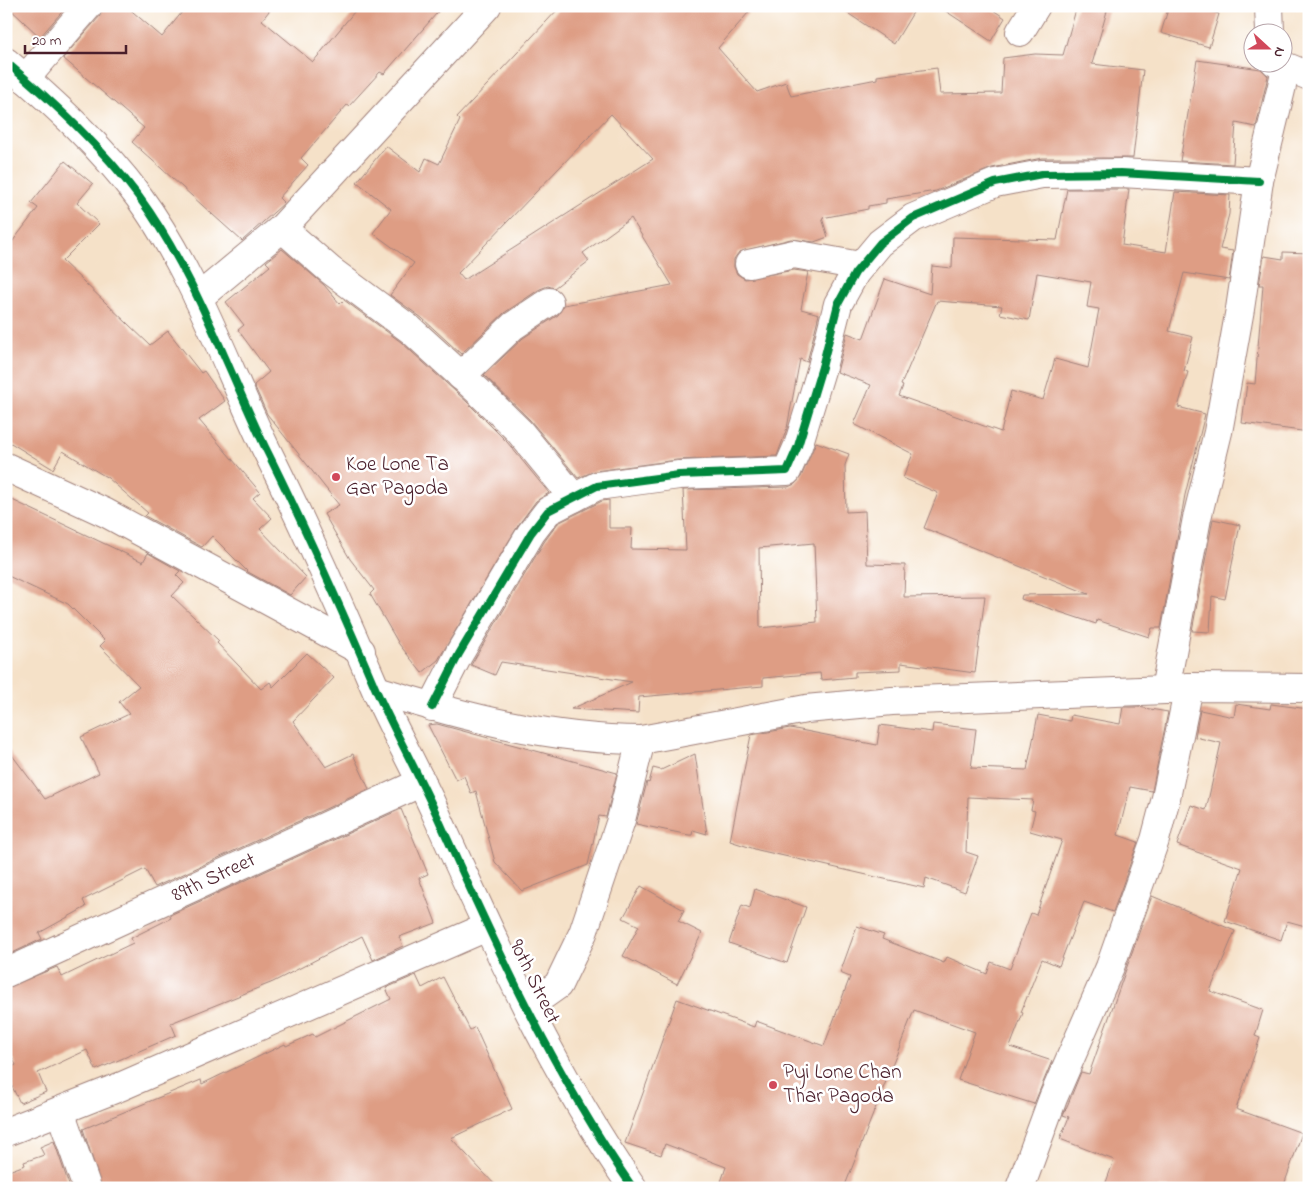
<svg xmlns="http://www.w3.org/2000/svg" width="1315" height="1194" font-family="'Indie Flower',sans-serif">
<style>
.building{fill:#de9d84;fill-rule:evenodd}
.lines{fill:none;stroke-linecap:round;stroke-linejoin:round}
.minor-casing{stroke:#a0807a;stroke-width:30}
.minor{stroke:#fff;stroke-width:28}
.cycleway-casing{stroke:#fff;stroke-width:11}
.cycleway{stroke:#00873e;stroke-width:8}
.poi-dot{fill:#d1495b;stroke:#fff;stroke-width:2}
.labels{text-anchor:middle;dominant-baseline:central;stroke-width:5;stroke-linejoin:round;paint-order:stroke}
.poi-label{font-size:21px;fill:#4a1f2b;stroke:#fff;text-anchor:start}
.street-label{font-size:21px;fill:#4a1f2b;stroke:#fff}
</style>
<rect width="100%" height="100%" fill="#fff"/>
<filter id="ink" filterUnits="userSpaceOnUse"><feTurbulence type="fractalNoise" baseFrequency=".02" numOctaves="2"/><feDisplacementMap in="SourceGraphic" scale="10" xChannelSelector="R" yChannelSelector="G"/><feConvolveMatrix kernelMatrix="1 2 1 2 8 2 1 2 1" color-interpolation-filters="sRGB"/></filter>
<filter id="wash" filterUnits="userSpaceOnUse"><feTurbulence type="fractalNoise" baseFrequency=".0096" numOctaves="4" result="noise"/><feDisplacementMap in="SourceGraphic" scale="20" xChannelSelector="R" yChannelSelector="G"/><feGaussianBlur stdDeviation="1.12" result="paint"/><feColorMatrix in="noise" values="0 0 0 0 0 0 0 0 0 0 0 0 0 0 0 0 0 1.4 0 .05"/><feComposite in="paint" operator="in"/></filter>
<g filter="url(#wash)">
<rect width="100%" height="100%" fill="#f5e1c8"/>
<g id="blocks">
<g class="building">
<path d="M 7,6 L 67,6 L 40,37 Z"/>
<path d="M 103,6 L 126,6 L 162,37 L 187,6 L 273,6 L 262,20 L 313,62 L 359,6 L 443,6 L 384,74 L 380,72 L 349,106 L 347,105 L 301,158 L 308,165 L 279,198 L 284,203 L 242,241 L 132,142 L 144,128 L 63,58 L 100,16 Z"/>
<path d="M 561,6 L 754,6 L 718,48 L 757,92 L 786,82 L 791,96 L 877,79 L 877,76 L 937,68 L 940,94 L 1001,93 L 1003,58 L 1035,54 L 1063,55 L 1077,6 L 1091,6 L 1107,11 L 1092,64 L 1143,70 L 1133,158 L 1042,158 L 992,168 L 936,191 L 886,199 L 886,203 L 868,206 L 868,209 L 822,218 L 828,237 L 814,242 L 791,239 L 739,252 L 734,259 L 734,267 L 737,274 L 745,279 L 794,270 L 808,272 L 801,309 L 819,314 L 807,362 L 800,359 L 787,428 L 777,456 L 677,460 L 595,471 L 578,478 L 530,420 L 484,375 L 523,338 L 558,315 L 564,305 L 672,285 L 631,218 L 583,253 L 589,261 L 554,288 L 548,286 L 540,289 L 504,313 L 461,354 L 422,318 L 390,295 L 414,263 L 373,233 L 391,209 L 357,182 L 386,146 L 420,172 L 426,158 L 439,164 L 460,120 L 457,117 ZM 611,114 L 653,159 L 464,280 L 458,273 Z"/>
<path d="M 837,6 L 917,6 L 894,44 Z"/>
<path d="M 938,6 L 987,6 L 1005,18 L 991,41 Z"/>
<path d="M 1169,6 L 1192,6 L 1219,14 L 1209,47 L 1161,33 Z"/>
<path d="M 1197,60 L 1261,69 L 1268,76 L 1256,127 L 1236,123 L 1233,164 L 1180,161 Z"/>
<path d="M 65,161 L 93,184 L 77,203 L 99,224 L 62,261 L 150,345 L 168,331 L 201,373 L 204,371 L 225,401 L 199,420 L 260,492 L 253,498 L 272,518 L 260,529 L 306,577 L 290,595 L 248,572 L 212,536 L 202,547 L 145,516 L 148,513 L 108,478 L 63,451 L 53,469 L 6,440 L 6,250 L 38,208 L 31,203 Z"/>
<path d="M 1067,189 L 1129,189 L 1122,245 L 1166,252 L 1175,192 L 1230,195 L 1229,214 L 1220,249 L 1233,251 L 1229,280 L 1184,273 L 1169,331 L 1193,337 L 1184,371 L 1188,372 L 1178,407 L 1205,414 L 1185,495 L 1161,628 L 1152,628 L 1149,637 L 1097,620 L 1096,624 L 1021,599 L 1022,595 L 1089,594 L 924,528 L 938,493 L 903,478 L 913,454 L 854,424 L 871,385 L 837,372 L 847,333 L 863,339 L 885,279 L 930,294 L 932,266 L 952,268 L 953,237 L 1057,240 ZM 1037,273 L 1091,282 L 1087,307 L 1099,309 L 1088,368 L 1055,359 L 1043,400 L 1011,391 L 1001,432 L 899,396 L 903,386 L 901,385 L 937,301 L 1002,306 L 1000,314 L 1029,320 Z"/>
<path d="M 282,249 L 324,285 L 340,304 L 344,300 L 401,342 L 467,402 L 507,442 L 549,493 L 536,501 L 519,524 L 438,660 L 422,673 L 399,644 L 370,594 L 374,590 L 350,559 L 324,514 L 339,505 L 267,414 L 254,385 L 269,372 L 238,330 L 244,325 L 226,302 L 270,266 L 266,262 Z"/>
<path d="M 1283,252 L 1309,253 L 1309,432 L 1242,423 L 1247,383 L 1255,384 L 1263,285 L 1259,285 L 1264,256 L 1283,259 Z"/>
<path d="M 816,442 L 849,454 L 845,465 L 846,512 L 865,511 L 867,564 L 905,565 L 904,597 L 985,596 L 975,673 L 901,663 L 901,670 L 855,672 L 855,677 L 821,680 L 820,673 L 763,678 L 763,686 L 639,697 L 638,713 L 571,709 L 632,682 L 501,662 L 495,675 L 471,665 L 544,542 L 558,523 L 602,501 L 609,500 L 609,528 L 632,528 L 631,549 L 686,550 L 683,490 L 788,487 L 795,484 L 801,477 ZM 814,543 L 817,622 L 760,628 L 759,548 Z"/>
<path d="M 6,497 L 143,562 L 148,553 L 180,571 L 176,575 L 184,583 L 172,596 L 219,641 L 217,643 L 261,689 L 270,682 L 273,687 L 307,653 L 334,678 L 293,721 L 326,767 L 353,754 L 369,789 L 155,887 L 145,869 L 83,900 L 86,907 L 39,933 L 42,939 L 6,956 L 6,747 L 45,799 L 99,773 L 81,737 L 129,714 L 119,702 L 139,686 L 100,646 L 105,641 L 68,604 L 6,575 Z"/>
<path d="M 1213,519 L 1240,525 L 1225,599 L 1212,596 L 1210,632 L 1192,631 Z"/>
<path d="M 1236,704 L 1270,709 L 1271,704 L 1309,709 L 1309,927 L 1287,921 L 1281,940 L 1225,921 L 1242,868 L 1177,845 L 1191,805 L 1206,810 L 1221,743 L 1195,737 L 1200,710 L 1234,717 Z"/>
<path d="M 1123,707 L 1138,707 L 1168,712 L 1152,791 L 1130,787 L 1118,835 L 1138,842 L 1113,912 L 1084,902 L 1059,966 L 1042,959 L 1021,1012 L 1023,1013 L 1010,1047 L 1052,1061 L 1034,1104 L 958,1080 L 975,1032 L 914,1010 L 844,1188 L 719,1188 L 726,1167 L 665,1144 L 661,1155 L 625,1143 L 677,999 L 754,1027 L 756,1021 L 824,1046 L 850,977 L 840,973 L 857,926 L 884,935 L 882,939 L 944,963 L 947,957 L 987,974 L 991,962 L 1010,969 L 1031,913 L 1036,915 L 1062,840 L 1030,831 L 1035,811 L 1031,810 L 1033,800 L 968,797 L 966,852 L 978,856 L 965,892 L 926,878 L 924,888 L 758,850 L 730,841 L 751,735 L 790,728 L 877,745 L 880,725 L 932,732 L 933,724 L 976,729 L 971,768 L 1027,770 L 1038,715 L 1070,721 L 1071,715 L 1120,724 Z"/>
<path d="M 437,724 L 617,773 L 606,817 L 599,816 L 588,865 L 522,891 L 495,862 L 476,791 L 471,793 L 464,776 L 456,780 L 428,725 Z"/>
<path d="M 695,754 L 707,834 L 693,830 L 692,835 L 689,835 L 636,824 L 647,782 L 649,783 L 653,768 L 661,770 Z"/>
<path d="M 401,809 L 428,874 L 419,878 L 436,923 L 399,937 L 403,946 L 373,960 L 362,936 L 273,982 L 171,1023 L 176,1035 L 96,1070 L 87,1050 L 38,1073 L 46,1092 L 20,1103 L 6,1074 L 6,1070 L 16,1065 L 6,1047 L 6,988 L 57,967 L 62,977 L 133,943 L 131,938 L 171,918 L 170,915 Z"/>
<path d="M 641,886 L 684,910 L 678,921 L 702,933 L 677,984 L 623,956 L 639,926 L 623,918 Z"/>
<path d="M 755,889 L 806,907 L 787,963 L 729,943 L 742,905 L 750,908 Z"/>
<path d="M 1152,896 L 1235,931 L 1210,991 L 1263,1010 L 1255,1036 L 1260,1038 L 1236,1109 L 1302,1133 L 1283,1188 L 1104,1188 L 1114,1160 L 1060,1139 L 1069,1117 L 1063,1115 L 1068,1104 L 1081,1072 L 1089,1074 Z"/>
<path d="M 416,975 L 422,988 L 443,977 L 470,1030 L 475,1027 L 512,1109 L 451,1138 L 498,1188 L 102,1188 L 83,1129 L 201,1080 L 202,1084 L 285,1044 L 286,1046 L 313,1034 L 315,1037 L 391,999 L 386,988 Z"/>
<path d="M 54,1141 L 70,1188 L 6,1188 L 6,1172 L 25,1165 L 24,1162 L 44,1155 L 40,1147 Z"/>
</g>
</g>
</g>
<g filter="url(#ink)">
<use href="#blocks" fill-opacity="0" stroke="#a0807a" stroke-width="1"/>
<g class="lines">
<g class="minor-casing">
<g id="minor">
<path d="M 1269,6 L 1270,32"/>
<path d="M 1020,32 L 1036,6"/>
<path d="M 6,62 C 53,102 102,147 139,197 C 194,272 225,363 265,447 C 305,527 341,608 376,690 C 394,730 415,768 433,807 C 492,938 551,1070 633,1188"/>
<path d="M 1275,62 L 1309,76"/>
<path d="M 25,79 L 88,6"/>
<path d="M 282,228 L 330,270 L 411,330 L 478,391 L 519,431 L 574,498"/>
<path d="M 749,264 L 794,254 L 860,266"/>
<path d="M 198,298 L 282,228 L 487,6"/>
<path d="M 461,376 L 513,326 L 549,302"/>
<path d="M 6,467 L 106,513 L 361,651"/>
<path d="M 377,690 C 461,716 552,740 641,740 L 806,709 L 892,701 L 1165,690 L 1189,687 L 1309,688"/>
<path d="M 1165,690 L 1197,518 L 1218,432 L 1240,309 L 1259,181 L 1286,69"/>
<path d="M 432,707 L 459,654 L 531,533 L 548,511 L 597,486 L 679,475 L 787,471 L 798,446 L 822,367 L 838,304 L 855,273 L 880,243 L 913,218 L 995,183 L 1042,174 L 1121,173 L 1259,181"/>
<path d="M 6,973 L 422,782"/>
<path d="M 527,1007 L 558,985 L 583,933 L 621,820 L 641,740"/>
<path d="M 60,1111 L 87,1188"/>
<path d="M 6,1132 L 122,1086 L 487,927"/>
<path d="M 1020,1188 L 1053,1098 L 1110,967 L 1155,840 L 1166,798 L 1189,687"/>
</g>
</g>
<use href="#minor" class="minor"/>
<g class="cycleway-casing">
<g id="cycleway">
<path d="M 6,62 C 53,102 102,147 139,197 C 194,272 225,363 265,447 C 305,527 341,608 376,690 C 394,730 415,768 433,807 C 492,938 551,1070 633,1188"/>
<path d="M 432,707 L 459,654 L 531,533 L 548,511 L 597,486 L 679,475 L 787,471 L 798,446 L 822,367 L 838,304 L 855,273 L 880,243 L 913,218 L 995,183 L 1042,174 L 1121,173 L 1259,181"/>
</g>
</g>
<use href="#cycleway" class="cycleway"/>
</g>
</g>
<g class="poi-dot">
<circle cx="336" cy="477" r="5"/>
<circle cx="773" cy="1085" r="5"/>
</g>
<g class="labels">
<g class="poi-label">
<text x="346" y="465">Koe Lone Ta<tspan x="346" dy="24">Gar Pagoda</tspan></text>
<text x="783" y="1073">Pyi Lone Chan<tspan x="783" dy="24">Thar Pagoda</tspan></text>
</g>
<g class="street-label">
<text transform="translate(214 878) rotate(-25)">89th Street</text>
<text transform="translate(534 982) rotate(64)">90th Street</text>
</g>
</g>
<rect width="1315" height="1194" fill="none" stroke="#fff" stroke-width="25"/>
<g transform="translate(1268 48) rotate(111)"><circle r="24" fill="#ffffff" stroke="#b7a5aa"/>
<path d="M0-4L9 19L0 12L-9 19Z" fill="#d1495b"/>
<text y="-8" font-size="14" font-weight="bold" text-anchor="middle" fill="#4a1f2b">N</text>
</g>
<path d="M25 45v8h101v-8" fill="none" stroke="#4a1f2b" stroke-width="2.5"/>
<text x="32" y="45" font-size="15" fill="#4a1f2b" stroke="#ffffff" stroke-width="4" paint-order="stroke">20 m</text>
</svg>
